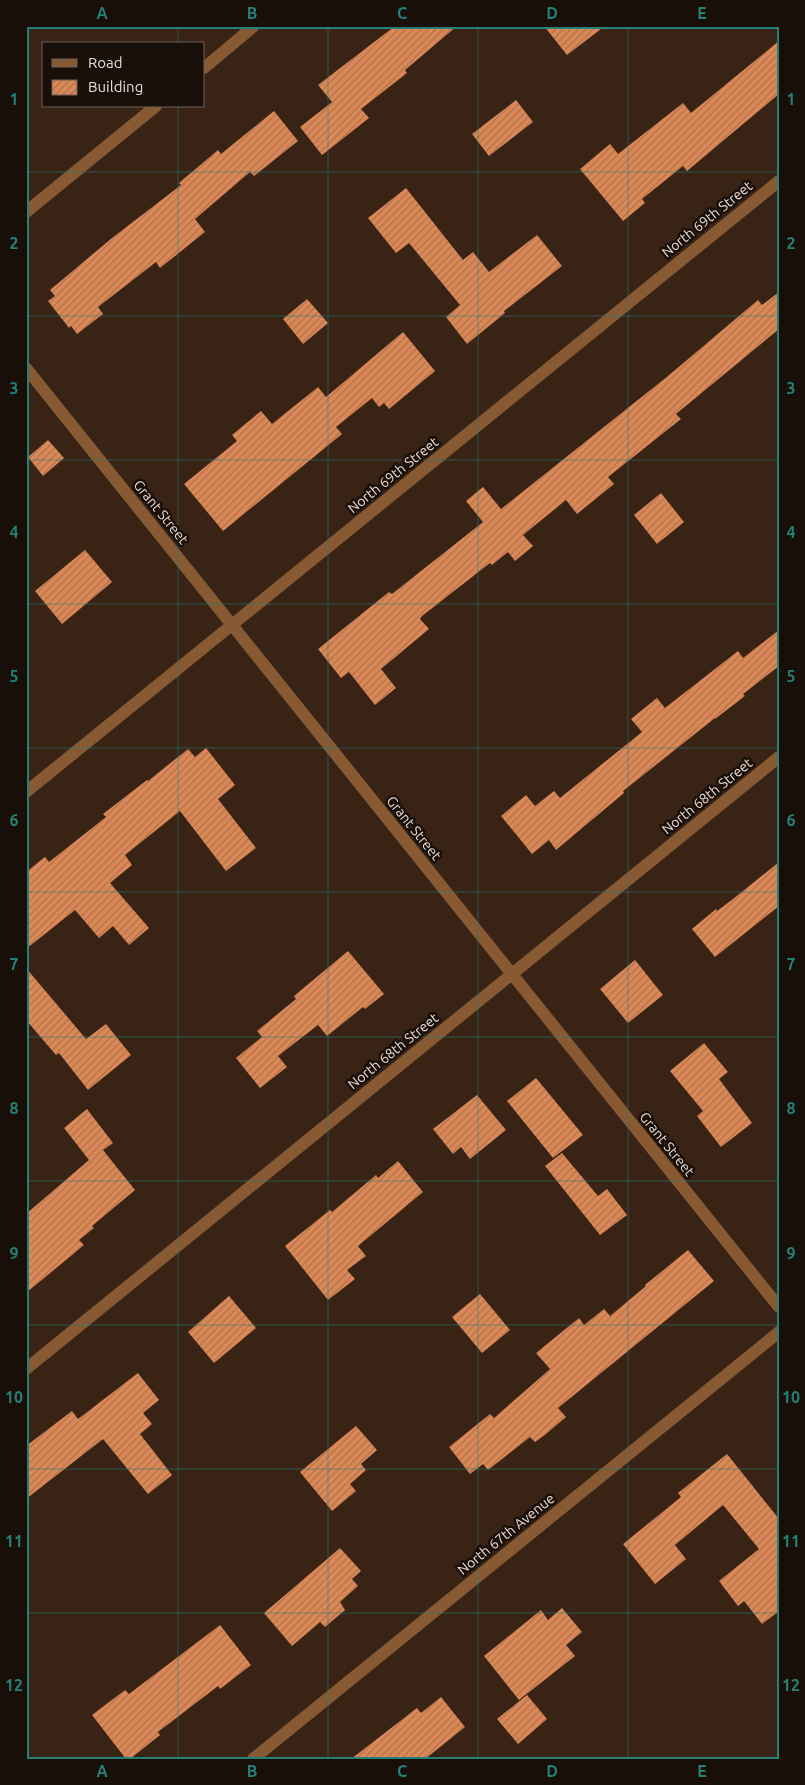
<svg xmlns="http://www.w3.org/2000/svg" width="805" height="1785" font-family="Ubuntu,sans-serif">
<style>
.building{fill:url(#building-hatch)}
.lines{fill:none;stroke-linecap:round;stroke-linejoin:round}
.minor{stroke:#885a33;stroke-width:12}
.grid{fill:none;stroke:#258078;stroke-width:1;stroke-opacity:0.55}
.labels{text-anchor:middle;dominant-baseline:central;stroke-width:5;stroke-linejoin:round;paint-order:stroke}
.street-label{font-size:14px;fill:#ebdcd3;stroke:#190f09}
.neatline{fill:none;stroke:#258078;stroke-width:2}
.grid-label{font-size:16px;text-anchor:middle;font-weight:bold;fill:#258078}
</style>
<defs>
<pattern id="building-hatch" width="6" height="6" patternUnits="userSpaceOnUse" patternTransform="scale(1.25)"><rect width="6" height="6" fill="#db8856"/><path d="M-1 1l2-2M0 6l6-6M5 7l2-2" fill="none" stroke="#ae734f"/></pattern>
</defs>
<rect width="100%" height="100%" fill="#392315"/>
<g class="building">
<path d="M 395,26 L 457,26 L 405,70 L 407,73 L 361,109 L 369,118 L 322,155 L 300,127 L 332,102 L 318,85 Z"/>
<path d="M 544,26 L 605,26 L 567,55 Z"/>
<path d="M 779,41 L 779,94 L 687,171 L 683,166 L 642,199 L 645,203 L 623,221 L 580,169 L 610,144 L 618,154 L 683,103 L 691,113 Z"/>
<path d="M 516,100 L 533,122 L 489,156 L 472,134 Z"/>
<path d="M 274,111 L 298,141 L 254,176 L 250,172 L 195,219 L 205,232 L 160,268 L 156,262 L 98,307 L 103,314 L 77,334 L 71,326 L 69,328 L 48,301 L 55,296 L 50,290 L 112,238 L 181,185 L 179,183 L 218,150 L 221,154 Z"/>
<path d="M 406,188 L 463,260 L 473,252 L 489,272 L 537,235 L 562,266 L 504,311 L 505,313 L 467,344 L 446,317 L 460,305 L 409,243 L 396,253 L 368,218 Z"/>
<path d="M 779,292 L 779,329 L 676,414 L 681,419 L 608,477 L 614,484 L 577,514 L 566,500 L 523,535 L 533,546 L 515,561 L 508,552 L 492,565 L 490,563 L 422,616 L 420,619 L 429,629 L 381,669 L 396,688 L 375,705 L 349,672 L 341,678 L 318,649 L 389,592 L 392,594 L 483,522 L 466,501 L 483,487 L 501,509 L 668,376 L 758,300 L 762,305 Z"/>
<path d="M 307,299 L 328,323 L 303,344 L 283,319 Z"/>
<path d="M 403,332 L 435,371 L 389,409 L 384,403 L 379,407 L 372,398 L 336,427 L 342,434 L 223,531 L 184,484 L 237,441 L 232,435 L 261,411 L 272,424 L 318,387 L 326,397 Z"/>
<path d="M 48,440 L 64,458 L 43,476 L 28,457 Z"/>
<path d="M 661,493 L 684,522 L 657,544 L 634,515 Z"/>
<path d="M 85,550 L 112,582 L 62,624 L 35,591 Z"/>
<path d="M 779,630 L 779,666 L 743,694 L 745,696 L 715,719 L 715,718 L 623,791 L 624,793 L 556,850 L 549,840 L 532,854 L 501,816 L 526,795 L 535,806 L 554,791 L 560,798 L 642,732 L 631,719 L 657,698 L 665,708 L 738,651 L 743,658 Z"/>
<path d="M 206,748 L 235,785 L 218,799 L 256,848 L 226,871 L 180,811 L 125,855 L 132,865 L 110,883 L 149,928 L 129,945 L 113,926 L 99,938 L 75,910 L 26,949 L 26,872 L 45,857 L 49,862 L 106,817 L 103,814 L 147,780 L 148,781 L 188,749 L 195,757 Z"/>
<path d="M 779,862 L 779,906 L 715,957 L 692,929 L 716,909 L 717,911 L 733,899 Z"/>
<path d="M 348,951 L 384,994 L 365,1009 L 363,1007 L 327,1036 L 318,1025 L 278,1056 L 287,1067 L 260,1088 L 236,1058 L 262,1037 L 257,1031 L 296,999 L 294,996 Z"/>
<path d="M 635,960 L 663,995 L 628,1023 L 600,989 Z"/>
<path d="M 26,968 L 86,1039 L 106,1024 L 131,1055 L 88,1090 L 59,1053 L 56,1055 L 26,1020 Z"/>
<path d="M 704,1043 L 728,1072 L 719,1079 L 752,1123 L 721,1147 L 697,1116 L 703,1111 L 670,1071 Z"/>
<path d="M 536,1078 L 583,1135 L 553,1158 L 507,1101 Z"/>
<path d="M 477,1095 L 506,1130 L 470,1159 L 461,1147 L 453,1154 L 433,1129 Z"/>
<path d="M 87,1109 L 113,1143 L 103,1150 L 135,1190 L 92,1226 L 94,1228 L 79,1240 L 84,1245 L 26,1293 L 26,1214 L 89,1160 L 64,1128 Z"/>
<path d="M 562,1153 L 598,1196 L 607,1189 L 627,1215 L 600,1235 L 545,1166 Z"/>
<path d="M 398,1161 L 423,1192 L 358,1246 L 366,1256 L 347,1270 L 355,1279 L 328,1300 L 285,1246 L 330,1210 L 332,1212 L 376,1175 L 378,1178 Z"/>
<path d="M 688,1250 L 714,1281 L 558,1408 L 566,1417 L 546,1434 L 535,1442 L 530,1437 L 488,1470 L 483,1464 L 470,1474 L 449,1447 L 490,1414 L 494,1418 L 550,1369 L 536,1353 L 579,1318 L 584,1325 L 604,1309 L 610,1316 L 646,1286 L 645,1285 Z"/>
<path d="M 480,1294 L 510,1330 L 482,1353 L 452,1317 Z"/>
<path d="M 229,1296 L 256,1328 L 214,1363 L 188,1332 Z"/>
<path d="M 138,1373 L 159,1400 L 143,1413 L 152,1424 L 140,1434 L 172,1475 L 148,1494 L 103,1439 L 26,1499 L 26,1446 L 72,1411 L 78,1419 Z"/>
<path d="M 356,1426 L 377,1450 L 361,1464 L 366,1470 L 350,1484 L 356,1491 L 332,1511 L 300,1472 Z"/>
<path d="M 727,1454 L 779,1519 L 779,1611 L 762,1624 L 744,1601 L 738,1606 L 719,1581 L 759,1549 L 723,1505 L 675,1545 L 686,1559 L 655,1584 L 623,1544 L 681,1497 L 678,1493 Z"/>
<path d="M 340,1548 L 361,1571 L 352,1579 L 358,1586 L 340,1602 L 345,1610 L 325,1627 L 320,1622 L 292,1646 L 264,1613 Z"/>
<path d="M 562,1608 L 582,1632 L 566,1645 L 575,1656 L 519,1700 L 484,1656 L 541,1610 L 548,1620 Z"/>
<path d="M 220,1625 L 251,1665 L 220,1689 L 218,1686 L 158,1732 L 160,1735 L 130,1759 L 126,1759 L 92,1715 L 125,1690 L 129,1694 Z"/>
<path d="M 527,1695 L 547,1719 L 518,1744 L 497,1719 Z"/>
<path d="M 441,1697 L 465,1727 L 425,1759 L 351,1759 L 417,1708 L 421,1713 Z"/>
</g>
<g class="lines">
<g class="minor">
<path d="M 204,68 L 254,26"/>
<path d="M 26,212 L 156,106"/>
<path d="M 26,368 L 779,1307"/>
<path d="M 26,792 L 779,181"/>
<path d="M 26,1369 L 779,757"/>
<path d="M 253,1759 L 779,1332"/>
</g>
</g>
<path class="grid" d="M 178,26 L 178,44M 328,26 L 328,1759M 478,26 L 478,1759M 628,26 L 628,1759M 178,106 L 178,1759M 26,172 L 779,172M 26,316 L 779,316M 26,460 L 779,460M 26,604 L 779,604M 26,748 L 779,748M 26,892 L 779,892M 26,1037 L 779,1037M 26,1181 L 779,1181M 26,1325 L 779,1325M 26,1469 L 779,1469M 26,1613 L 779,1613"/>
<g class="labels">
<g class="street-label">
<text transform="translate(707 219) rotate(-39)">North 69th Street</text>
<text transform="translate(393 475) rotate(-39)">North 69th Street</text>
<text transform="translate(161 512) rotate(51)">Grant Street</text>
<text transform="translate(707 796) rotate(-39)">North 68th Street</text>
<text transform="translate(414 828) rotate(51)">Grant Street</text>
<text transform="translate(393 1051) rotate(-39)">North 68th Street</text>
<text transform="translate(667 1144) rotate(51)">Grant Street</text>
<text transform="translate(506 1534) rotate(-39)">North 67th Avenue</text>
</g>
</g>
<rect width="805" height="1785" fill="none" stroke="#190f09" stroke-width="55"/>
<rect x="42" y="42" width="162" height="65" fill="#190f09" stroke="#6d615a"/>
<rect x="52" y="59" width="25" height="8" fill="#885a33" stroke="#6d615a"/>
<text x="88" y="68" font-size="15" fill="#ebdcd3">Road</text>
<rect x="52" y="80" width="25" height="15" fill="url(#building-hatch)" stroke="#6d615a"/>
<text x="88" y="92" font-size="15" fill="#ebdcd3">Building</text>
<rect x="28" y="28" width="750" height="1730" class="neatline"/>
<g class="grid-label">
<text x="102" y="19">A</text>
<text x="252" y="19">B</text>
<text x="402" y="19">C</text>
<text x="552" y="19">D</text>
<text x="702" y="19">E</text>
<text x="14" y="105">1</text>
<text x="791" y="105">1</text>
<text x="14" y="249">2</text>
<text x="791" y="249">2</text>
<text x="14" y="394">3</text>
<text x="791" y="394">3</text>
<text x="14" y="538">4</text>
<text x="791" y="538">4</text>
<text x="14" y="682">5</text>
<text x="791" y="682">5</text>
<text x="14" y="826">6</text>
<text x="791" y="826">6</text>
<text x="14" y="970">7</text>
<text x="791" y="970">7</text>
<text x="14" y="1114">8</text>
<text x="791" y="1114">8</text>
<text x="14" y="1259">9</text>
<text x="791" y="1259">9</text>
<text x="14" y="1403">10</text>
<text x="791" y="1403">10</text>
<text x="14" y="1547">11</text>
<text x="791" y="1547">11</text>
<text x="14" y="1691">12</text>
<text x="791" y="1691">12</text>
<text x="102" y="1777">A</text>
<text x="252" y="1777">B</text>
<text x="402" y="1777">C</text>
<text x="552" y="1777">D</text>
<text x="702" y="1777">E</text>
</g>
</svg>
